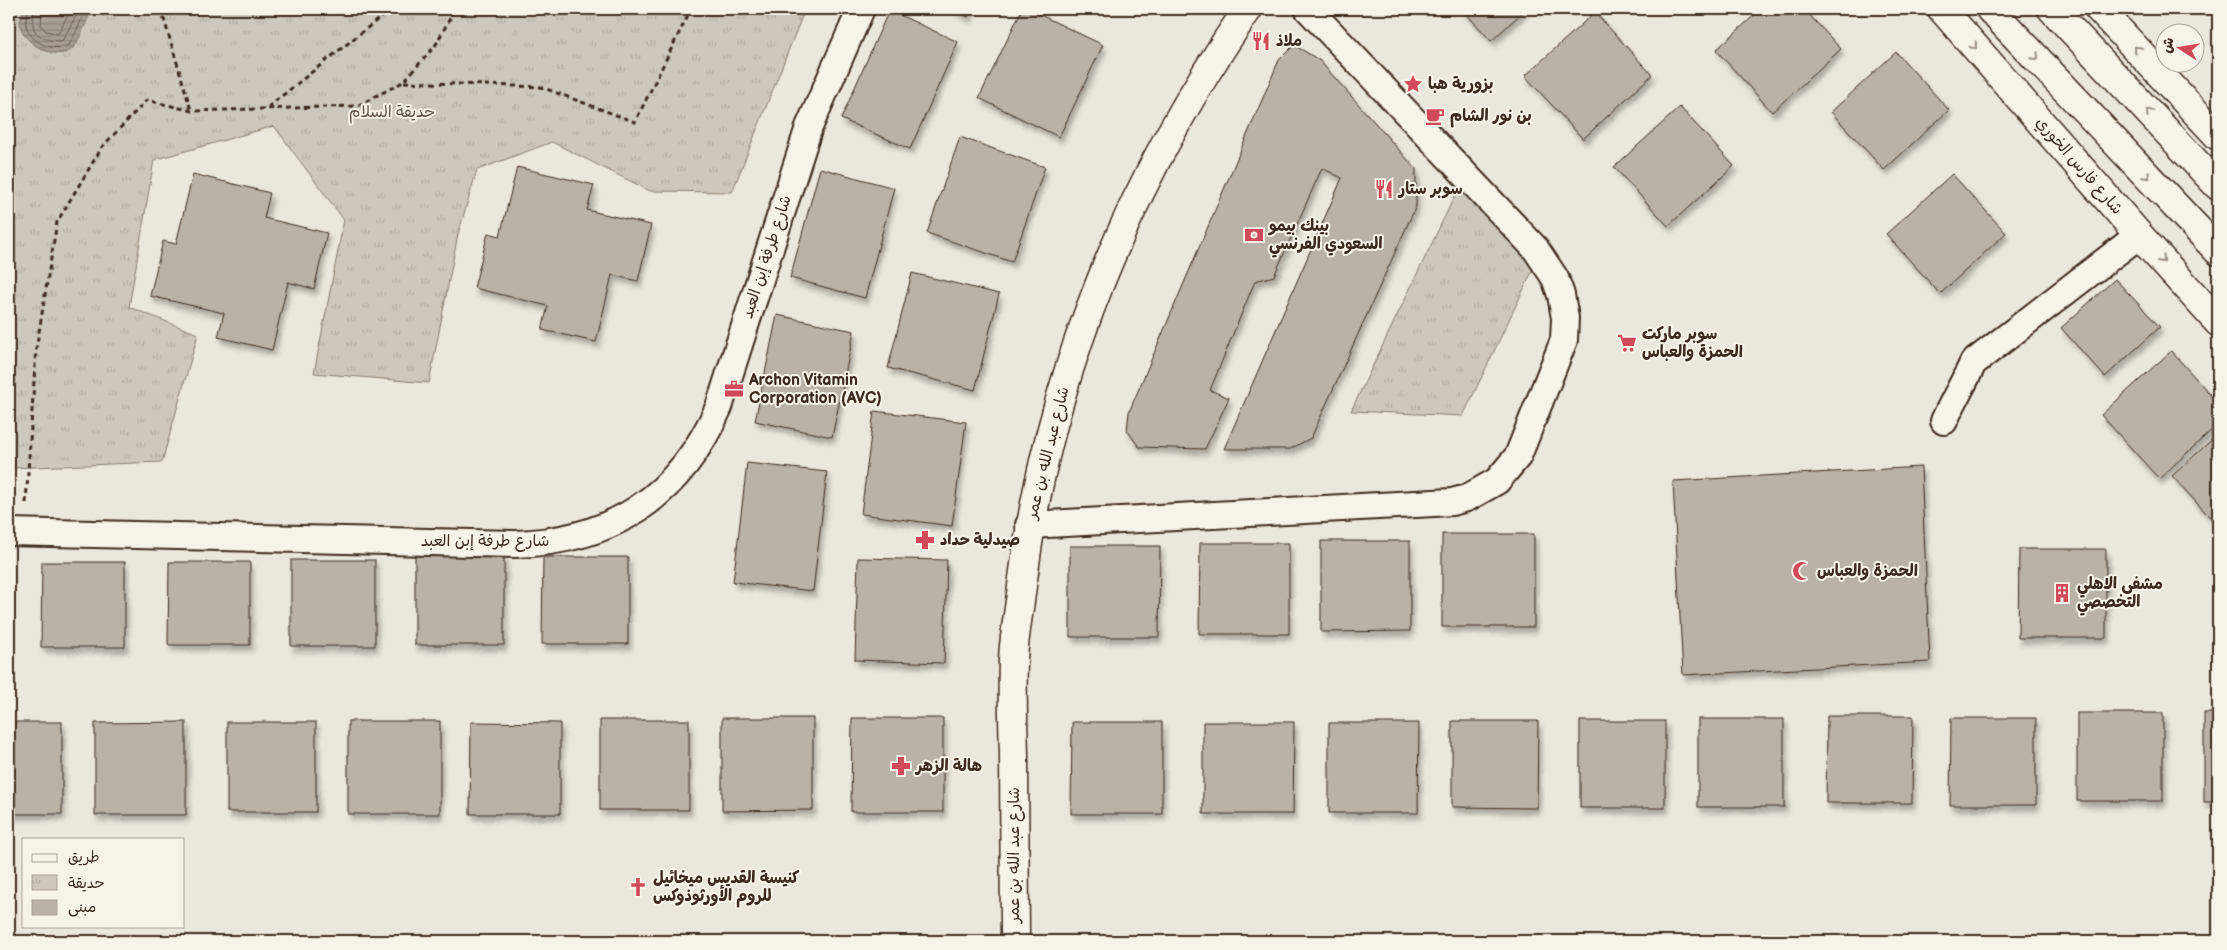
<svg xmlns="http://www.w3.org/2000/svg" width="2227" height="950" font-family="'Balsamiq Sans','Playpen Sans Arabic',sans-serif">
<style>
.park{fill:url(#park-tufts);stroke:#84796d}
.water{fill:url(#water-rules);stroke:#7c7064}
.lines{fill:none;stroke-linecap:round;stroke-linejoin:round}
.shore{stroke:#67594d;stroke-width:1}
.building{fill:#bab2a7;stroke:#3b2a1e;filter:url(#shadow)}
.street-casing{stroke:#3b2a1e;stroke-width:30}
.secondary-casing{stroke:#3b2a1e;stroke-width:31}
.primary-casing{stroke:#3b2a1e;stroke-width:31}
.path{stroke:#3b2a1e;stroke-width:3;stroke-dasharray:5 4;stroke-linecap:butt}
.street{stroke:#f7f3e8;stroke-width:26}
.secondary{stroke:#f7f3e8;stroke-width:28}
.primary{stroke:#f7f3e8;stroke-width:28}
.oneway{stroke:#998e83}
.labels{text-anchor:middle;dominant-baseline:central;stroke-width:4;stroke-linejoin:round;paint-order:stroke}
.poi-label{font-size:16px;font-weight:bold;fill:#3b2a1e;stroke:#f7f3e8;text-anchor:start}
.park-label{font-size:16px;fill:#605246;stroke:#f7f3e8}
.street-label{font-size:16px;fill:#3b2a1e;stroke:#f7f3e8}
</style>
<defs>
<pattern id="park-tufts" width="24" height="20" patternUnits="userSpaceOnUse" patternTransform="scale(1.25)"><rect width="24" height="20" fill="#cec8bc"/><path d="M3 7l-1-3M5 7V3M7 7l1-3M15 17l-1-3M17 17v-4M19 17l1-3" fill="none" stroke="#b2aca1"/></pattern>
<pattern id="water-rules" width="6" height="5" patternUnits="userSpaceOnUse" patternTransform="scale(1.25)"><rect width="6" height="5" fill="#a89f93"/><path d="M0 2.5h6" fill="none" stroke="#8a8277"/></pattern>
<filter id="shadow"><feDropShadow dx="3" dy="5.5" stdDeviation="2.5" flood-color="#0004"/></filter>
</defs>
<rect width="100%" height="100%" fill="#ece7dc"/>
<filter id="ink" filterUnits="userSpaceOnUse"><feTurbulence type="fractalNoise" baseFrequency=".02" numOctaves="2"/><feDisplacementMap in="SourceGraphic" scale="10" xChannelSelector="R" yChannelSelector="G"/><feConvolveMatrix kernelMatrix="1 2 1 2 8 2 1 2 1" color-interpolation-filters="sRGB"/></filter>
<g filter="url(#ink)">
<g class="park">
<path d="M 9,9 L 805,9 L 732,192 L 650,191 L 552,142 L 477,170 L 458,234 L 429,383 L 314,373 L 344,220 L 274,126 L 154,160 L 129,307 L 198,334 L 162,462 L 9,468 Z"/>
<path d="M 1459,187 L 1541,253 L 1463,416 L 1351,411 Z"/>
</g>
<path class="water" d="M 24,9 L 92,9 C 87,19 80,40 73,48 C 59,63 22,44 20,24 C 20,20 23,13 24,9 Z"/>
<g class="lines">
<g class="shore">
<path d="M 28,9 C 28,14 25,20 26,24 C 28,42 55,54 70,44 L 87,9"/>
<path d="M 34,9 C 34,14 32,20 33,25 C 35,39 51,41 62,41 L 80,9"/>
<path d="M 42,9 L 41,26 L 46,31 L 58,34 L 71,9"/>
</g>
</g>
<g class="building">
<path d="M 952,9 L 972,9 L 968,17 Z"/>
<path d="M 1022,9 L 1028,9 L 1103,45 L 1059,137 L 979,98 Z"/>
<path d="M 1462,9 L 1526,9 L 1491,41 Z"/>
<path d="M 1761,9 L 1804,9 L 1841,49 L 1772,112 L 1716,50 Z"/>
<path d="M 889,10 L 958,42 L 910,149 L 841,119 Z"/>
<path d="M 1595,12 L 1652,75 L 1583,139 L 1525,76 Z"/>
<path d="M 1294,45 L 1319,60 L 1416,169 L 1416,206 L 1311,438 L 1290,449 L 1224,449 L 1342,178 L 1322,168 L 1274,276 L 1255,281 L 1210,390 L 1229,398 L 1205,449 L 1139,447 L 1127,430 L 1129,412 L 1279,60 Z"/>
<path d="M 1896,52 L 1949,110 L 1884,170 L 1831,112 Z"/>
<path d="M 1680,107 L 1734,166 L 1668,226 L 1614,167 Z"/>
<path d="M 960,137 L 1045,167 L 1012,262 L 927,233 Z"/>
<path d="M 517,167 L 594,185 L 587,210 L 651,225 L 638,281 L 612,275 L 596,342 L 542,330 L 548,306 L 474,288 L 488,233 L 500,236 Z"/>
<path d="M 820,168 L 894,188 L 865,298 L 790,278 Z"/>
<path d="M 193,174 L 270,193 L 264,218 L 327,233 L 314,289 L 288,282 L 272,350 L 218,337 L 224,313 L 150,296 L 163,241 L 176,244 Z"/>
<path d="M 1952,174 L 2006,233 L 1940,294 L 1886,234 Z"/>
<path d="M 912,273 L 999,294 L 975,390 L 888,368 Z"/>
<path d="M 2115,279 L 2160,327 L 2105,377 L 2061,328 Z"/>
<path d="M 777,315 L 854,331 L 832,437 L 755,421 Z"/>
<path d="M 2171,351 L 2218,403 L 2218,424 L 2159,479 L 2101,415 Z"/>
<path d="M 874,411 L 966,422 L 952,526 L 861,514 Z"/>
<path d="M 2218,434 L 2218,526 L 2172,476 Z"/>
<path d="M 747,463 L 827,472 L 813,591 L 733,582 Z"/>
<path d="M 1921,467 L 1930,662 L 1683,675 L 1673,481 Z"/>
<rect x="1442" y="534" width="92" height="93"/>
<path d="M 1321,541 L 1410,541 L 1410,631 L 1321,632 Z"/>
<path d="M 1200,543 L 1289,543 L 1289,634 L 1199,634 Z"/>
<path d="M 1070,546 L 1160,546 L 1159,637 L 1070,637 Z"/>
<path d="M 2019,549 L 2106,549 L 2106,638 L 2018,638 Z"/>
<rect x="415" y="554" width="89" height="91"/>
<path d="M 543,557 L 628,557 L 628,644 L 542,644 Z"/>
<path d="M 858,558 L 947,560 L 944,663 L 855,660 Z"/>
<rect x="291" y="560" width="84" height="86"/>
<path d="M 42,562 L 125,562 L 125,647 L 41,647 Z"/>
<path d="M 169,562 L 250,562 L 250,645 L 168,645 Z"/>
<rect x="2077" y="713" width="86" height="88"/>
<rect x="2204" y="713" width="14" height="89"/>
<path d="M 1827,716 L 1913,716 L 1912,803 L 1826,803 Z"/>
<path d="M 722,718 L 813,718 L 813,810 L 722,811 Z"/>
<path d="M 852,718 L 943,718 L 943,812 L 851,812 Z"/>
<path d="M 1951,718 L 2036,718 L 2036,805 L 1950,805 Z"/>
<rect x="1698" y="719" width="86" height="88"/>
<rect x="600" y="720" width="89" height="90"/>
<rect x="348" y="721" width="92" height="93"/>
<path d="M 1452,721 L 1538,721 L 1537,808 L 1452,807 Z"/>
<rect x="1580" y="721" width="85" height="87"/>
<rect x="9" y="722" width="53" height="92"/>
<path d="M 186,722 L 186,815 L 95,815 L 95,723 Z"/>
<rect x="227" y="722" width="89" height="90"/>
<path d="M 471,722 L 560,723 L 560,814 L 470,814 Z"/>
<path d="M 1072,722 L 1162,722 L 1162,814 L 1071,814 Z"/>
<path d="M 1203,722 L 1294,722 L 1293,814 L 1203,814 Z"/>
<path d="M 1329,723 L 1419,723 L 1418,813 L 1329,813 Z"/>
</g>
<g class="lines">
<g class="street-casing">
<g id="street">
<path d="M 1944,421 C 1953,401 1964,383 1973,363 L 2139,235"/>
<path d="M 1029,525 L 1452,502 L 1467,498 L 1497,481 L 1518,456 L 1564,340 L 1565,318 L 1561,295 L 1555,278 L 1535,248 L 1308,9"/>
<path d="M 9,532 L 515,544 C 613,541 679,497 719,407 L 809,127 L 861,9"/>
</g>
</g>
<g class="secondary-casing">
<path id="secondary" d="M 1015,941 C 1015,879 1014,816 1014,754 C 1013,723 1012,691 1013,660 C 1014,636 1019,611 1022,586 C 1047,378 1129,180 1248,9"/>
</g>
<g class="primary-casing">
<g id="primary">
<path d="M 1942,9 L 2139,235 L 2218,322"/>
<path d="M 1990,9 L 2218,251"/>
<path d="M 2052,9 L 2218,186"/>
<path d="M 2099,9 L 2218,136"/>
</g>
</g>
<g class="path">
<path d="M 161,9 L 191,110"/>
<path d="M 404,82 L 541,87 L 635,122 L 691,9"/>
<path d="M 268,107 L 391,9"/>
<path d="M 26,503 L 36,350 L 57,222 L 102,147 L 147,100 L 192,111 L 357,106 L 403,82 L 435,46 L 455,9"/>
</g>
<use href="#street" class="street"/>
<use href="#secondary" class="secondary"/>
<use href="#primary" class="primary"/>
</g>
<defs><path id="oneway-chevron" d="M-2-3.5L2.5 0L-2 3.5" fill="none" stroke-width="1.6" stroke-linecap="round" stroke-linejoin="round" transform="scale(1.25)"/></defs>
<g class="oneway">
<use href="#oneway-chevron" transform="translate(1974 46) rotate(49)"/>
<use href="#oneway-chevron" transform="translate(2137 49) rotate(-133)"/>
<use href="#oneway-chevron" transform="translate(2036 57) rotate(47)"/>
<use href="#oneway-chevron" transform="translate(2149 112) rotate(-133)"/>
<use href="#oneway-chevron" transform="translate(2147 176) rotate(47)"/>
<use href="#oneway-chevron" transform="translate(2162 260) rotate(48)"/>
</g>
</g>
<defs>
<g id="restaurant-bare" transform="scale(1.5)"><path d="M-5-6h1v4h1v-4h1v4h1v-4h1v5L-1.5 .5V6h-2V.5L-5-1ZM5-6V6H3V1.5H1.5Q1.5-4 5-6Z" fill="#d1495b" stroke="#f7f3e8" stroke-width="2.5" paint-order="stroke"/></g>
<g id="sight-bare" transform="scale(1.5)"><path d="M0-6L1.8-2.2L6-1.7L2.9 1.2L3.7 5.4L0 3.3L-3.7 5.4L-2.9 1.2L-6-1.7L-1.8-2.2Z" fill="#d1495b" stroke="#f7f3e8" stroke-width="2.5" paint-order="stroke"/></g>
<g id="cafe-bare" transform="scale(1.5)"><path d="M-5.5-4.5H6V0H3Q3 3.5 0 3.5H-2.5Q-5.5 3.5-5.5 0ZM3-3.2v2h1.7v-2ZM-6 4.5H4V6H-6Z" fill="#d1495b" stroke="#f7f3e8" stroke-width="2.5" paint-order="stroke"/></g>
<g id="bank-bare" transform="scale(1.5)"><path d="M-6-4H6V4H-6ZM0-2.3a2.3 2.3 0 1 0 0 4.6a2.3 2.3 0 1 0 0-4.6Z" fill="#d1495b" stroke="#f7f3e8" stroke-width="2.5" paint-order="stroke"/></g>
<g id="supermarket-bare" transform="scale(1.5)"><path d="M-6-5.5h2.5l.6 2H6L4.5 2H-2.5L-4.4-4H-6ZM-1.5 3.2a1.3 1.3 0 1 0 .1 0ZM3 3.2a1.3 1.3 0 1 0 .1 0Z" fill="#d1495b" stroke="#f7f3e8" stroke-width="2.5" paint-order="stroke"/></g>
<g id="office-bare" transform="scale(1.5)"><path d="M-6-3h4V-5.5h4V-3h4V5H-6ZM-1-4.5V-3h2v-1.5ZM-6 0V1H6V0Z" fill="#d1495b" stroke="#f7f3e8" stroke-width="2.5" paint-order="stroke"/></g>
<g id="pharmacy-bare" transform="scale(1.5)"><path d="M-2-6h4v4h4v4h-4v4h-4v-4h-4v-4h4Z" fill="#d1495b" stroke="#f7f3e8" stroke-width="2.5" paint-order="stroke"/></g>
<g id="mosque-bare" transform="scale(1.5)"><path d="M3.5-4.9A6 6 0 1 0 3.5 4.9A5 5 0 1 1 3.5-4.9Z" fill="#d1495b" stroke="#f7f3e8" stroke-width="2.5" paint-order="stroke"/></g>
<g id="building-bare" transform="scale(1.5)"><path d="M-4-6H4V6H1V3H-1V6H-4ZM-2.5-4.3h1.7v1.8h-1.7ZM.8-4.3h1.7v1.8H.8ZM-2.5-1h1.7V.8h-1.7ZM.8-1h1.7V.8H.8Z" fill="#d1495b" stroke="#f7f3e8" stroke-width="2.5" paint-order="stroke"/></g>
<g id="church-bare" transform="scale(1.5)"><path d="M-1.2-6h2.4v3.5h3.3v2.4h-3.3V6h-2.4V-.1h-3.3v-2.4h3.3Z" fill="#d1495b" stroke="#f7f3e8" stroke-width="2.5" paint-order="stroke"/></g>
</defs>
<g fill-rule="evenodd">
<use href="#restaurant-bare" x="1261" y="41"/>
<use href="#sight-bare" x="1413" y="84"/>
<use href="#cafe-bare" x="1435" y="116"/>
<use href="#restaurant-bare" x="1384" y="189"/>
<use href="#bank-bare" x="1254" y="235"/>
<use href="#supermarket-bare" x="1627" y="343"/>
<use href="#office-bare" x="734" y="389"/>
<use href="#pharmacy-bare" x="925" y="540"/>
<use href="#mosque-bare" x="1802" y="571"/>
<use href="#building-bare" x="2062" y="593"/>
<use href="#pharmacy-bare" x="901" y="766"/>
<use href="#church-bare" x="638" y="887"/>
</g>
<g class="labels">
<g class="poi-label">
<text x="1276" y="41">ملاذ</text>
<text x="1428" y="84">بزورية هبا</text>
<text x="1450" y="116">بن نور الشام</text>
<text x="1399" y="189">سوبر ستار</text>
<text x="1269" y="226">بينك بيمو<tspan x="1269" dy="18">السعودي الفرنسي</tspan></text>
<text x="1642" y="334">سوبر ماركت<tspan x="1642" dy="18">الحمزة والعباس</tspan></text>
<text x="749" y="380">Archon Vitamin<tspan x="749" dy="18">Corporation (AVC)</tspan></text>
<text x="940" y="540">صيدلية حداد</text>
<text x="1817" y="571">الحمزة والعباس</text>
<text x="2077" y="584">مشفى الاهلي<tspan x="2077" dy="18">التخصصي</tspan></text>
<text x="916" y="766">هالة الزهر</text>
<text x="653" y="878">كنيسة القديس ميخائيل<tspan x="653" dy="18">للروم الأورثوذوكس</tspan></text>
</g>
<g class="park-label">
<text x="392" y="112">حديقة السلام</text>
</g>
<g class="street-label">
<text transform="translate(2079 166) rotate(49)">شارع فارس الخوري</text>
<text transform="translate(767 257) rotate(-72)">شارع طرفة إبن العبد</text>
<text transform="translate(1048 453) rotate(-76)">شارع عبد الله بن عمر</text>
<text x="485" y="541">شارع طرفة إبن العبد</text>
<text transform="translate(1014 855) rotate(-90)">شارع عبد الله بن عمر</text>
</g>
</g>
<rect width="2227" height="950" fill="none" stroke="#f7f3e8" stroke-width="30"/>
<rect x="15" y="15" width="2197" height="920" fill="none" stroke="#3b2a1e" stroke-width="2" filter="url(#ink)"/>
<rect x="22" y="838" width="162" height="90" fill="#f7f3e8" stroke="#aca397"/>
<rect x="32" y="854" width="25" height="8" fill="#f7f3e8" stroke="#aca397"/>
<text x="68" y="862" font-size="15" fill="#3b2a1e">طريق</text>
<rect x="32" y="875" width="25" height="15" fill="url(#park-tufts)" stroke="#aca397"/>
<text x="68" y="888" font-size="15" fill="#3b2a1e">حديقة</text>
<rect x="32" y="900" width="25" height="15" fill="#bab2a7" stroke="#aca397"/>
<text x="68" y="912" font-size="15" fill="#3b2a1e">مبنى</text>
<g transform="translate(2180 48) rotate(282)"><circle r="24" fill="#f7f3e8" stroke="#aca397"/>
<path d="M0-4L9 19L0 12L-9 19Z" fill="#d1495b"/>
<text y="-8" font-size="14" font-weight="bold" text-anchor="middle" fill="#3b2a1e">ش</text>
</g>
</svg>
